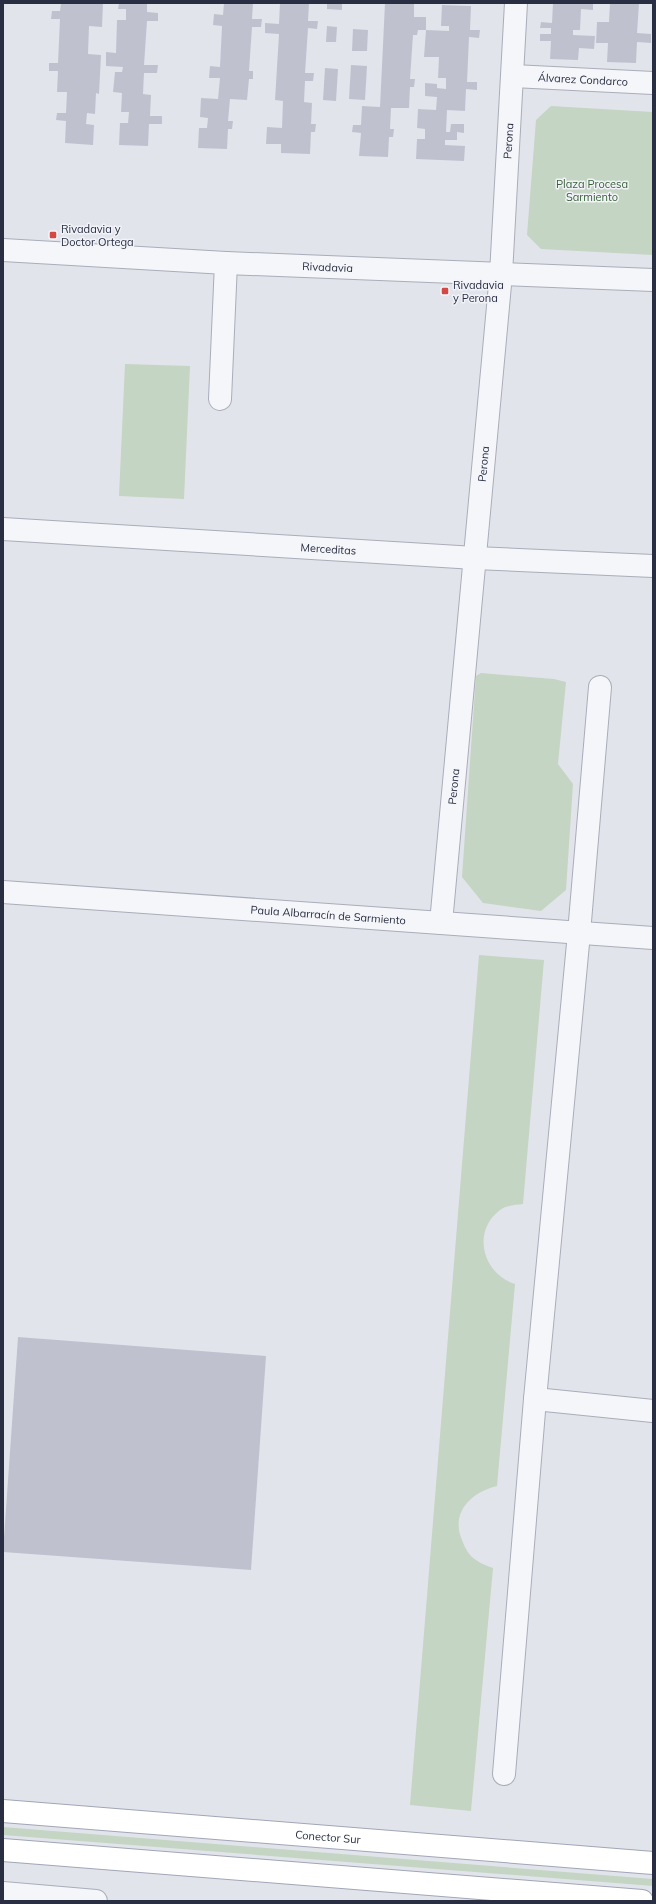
<svg xmlns="http://www.w3.org/2000/svg" width="656" height="1904" font-family="Mulish,sans-serif">
<style>
.green{fill:#c4d5c3}
.building{fill:#bfc2ce}
.lines{fill:none;stroke-linecap:round;stroke-linejoin:round}
.street-casing{stroke:#aaadb9;stroke-width:24}
.primary-casing{stroke:#a1a6b7;stroke-width:24}
.street{stroke:#f5f6f9;stroke-width:22}
.primary{stroke:#fff;stroke-width:22}
.poi-dot{fill:#d34844;stroke:#f2f3f8;stroke-width:1.5}
.labels{text-anchor:middle;dominant-baseline:central;stroke-width:3;stroke-linejoin:round;paint-order:stroke}
.street-label{font-size:11px;fill:#292e43;stroke:#f2f3f8}
.park-label{font-size:11px;fill:#366036;stroke:#f2f3f8}
.poi-label{font-size:11px;fill:#292e43;stroke:#f2f3f8;text-anchor:start}
</style>
<rect width="100%" height="100%" fill="#e2e4eb"/>
<g class="green">
<path d="M 551,106 L 653,112 L 653,255 L 541,249 L 527,235 L 536,120 Z"/>
<path d="M 125,364 L 190,366 L 184,499 L 119,496 Z"/>
<path d="M 481,673 L 554,679 L 566,682 L 558,764 L 573,784 L 566,890 L 541,911 L 483,903 L 462,877 L 476,676 Z"/>
<path d="M 479,955 L 544,960 L 523,1204 C 515,1205 507,1205 500,1210 C 471,1232 483,1274 515,1284 L 497,1486 C 472,1492 450,1512 462,1540 C 465,1548 469,1556 476,1560 C 481,1564 488,1566 493,1568 L 471,1811 L 410,1805 Z"/>
<path d="M 3,1827 L 653,1879 L 653,1886 L 3,1835 Z"/>
</g>
<g class="building">
<path d="M 61,3 L 103,3 L 102,27 L 89,26 L 88,54 L 101,55 L 99,94 L 96,93 L 95,114 L 87,113 L 86,124 L 94,125 L 93,145 L 65,143 L 66,121 L 56,120 L 57,113 L 66,113 L 67,92 L 57,92 L 58,71 L 49,71 L 49,63 L 58,63 L 60,19 L 51,19 L 52,11 L 60,11 Z"/>
<path d="M 119,3 L 147,3 L 147,12 L 158,13 L 158,21 L 147,21 L 144,65 L 158,65 L 157,73 L 144,73 L 143,94 L 151,95 L 150,116 L 162,116 L 162,124 L 149,124 L 148,146 L 119,145 L 120,123 L 128,123 L 129,112 L 121,112 L 122,93 L 113,92 L 115,72 L 122,72 L 123,67 L 106,66 L 106,52 L 116,53 L 117,20 L 126,20 L 126,9 L 118,9 Z"/>
<path d="M 224,3 L 253,3 L 252,19 L 262,19 L 261,27 L 252,27 L 249,71 L 253,71 L 253,79 L 249,79 L 247,100 L 230,99 L 228,121 L 233,121 L 232,129 L 228,129 L 227,149 L 198,148 L 199,128 L 207,128 L 208,118 L 200,117 L 201,98 L 218,99 L 220,78 L 209,78 L 210,66 L 220,67 L 222,26 L 213,25 L 214,14 L 223,15 Z"/>
<path d="M 280,3 L 309,3 L 308,21 L 318,21 L 317,29 L 308,28 L 305,73 L 314,73 L 313,81 L 305,81 L 304,102 L 312,103 L 311,124 L 316,124 L 315,132 L 311,132 L 310,154 L 281,153 L 281,144 L 266,144 L 267,127 L 282,128 L 283,101 L 275,100 L 279,34 L 265,33 L 265,23 L 279,24 Z"/>
<path d="M 327,3 L 342,3 L 342,10 L 327,9 Z"/>
<path d="M 385,3 L 414,4 L 414,17 L 426,17 L 426,30 L 418,30 L 417,35 L 413,35 L 410,79 L 415,79 L 414,87 L 410,87 L 409,108 L 391,108 L 390,129 L 394,129 L 393,137 L 389,137 L 388,157 L 359,156 L 361,133 L 352,132 L 353,125 L 361,125 L 362,106 L 380,107 Z"/>
<path d="M 553,3 L 593,3 L 593,10 L 581,9 L 580,30 L 573,30 L 573,35 L 595,36 L 594,49 L 579,48 L 578,60 L 550,59 L 551,41 L 540,41 L 540,34 L 551,34 L 551,28 L 540,28 L 541,22 L 552,23 Z"/>
<path d="M 610,3 L 639,3 L 637,33 L 651,34 L 651,43 L 637,42 L 636,63 L 607,62 L 608,43 L 596,43 L 597,22 L 609,22 Z"/>
<path d="M 442,5 L 471,6 L 470,30 L 480,30 L 479,38 L 469,37 L 467,82 L 477,82 L 477,90 L 466,89 L 465,111 L 447,110 L 446,132 L 450,132 L 451,124 L 464,124 L 464,133 L 457,132 L 457,140 L 445,140 L 445,145 L 465,146 L 464,161 L 416,159 L 417,139 L 425,139 L 425,129 L 417,128 L 418,109 L 436,110 L 437,97 L 425,96 L 425,83 L 437,84 L 437,88 L 446,89 L 446,78 L 438,78 L 439,57 L 424,57 L 426,30 L 449,31 L 449,26 L 441,26 Z"/>
<path d="M 327,26 L 337,27 L 336,42 L 326,42 Z"/>
<path d="M 353,29 L 368,30 L 367,51 L 352,51 Z"/>
<path d="M 351,65 L 367,66 L 365,100 L 349,99 Z"/>
<path d="M 325,68 L 338,69 L 336,101 L 323,100 Z"/>
<path d="M 18,1337 L 266,1356 L 251,1570 L 3,1552 Z"/>
</g>
<g class="lines">
<g class="street-casing">
<g id="street">
<path id="s1" d="M 513,76 L 653,83"/>
<path id="s2" d="M 3,250 L 226,263 L 653,280"/>
<path d="M 220,399 L 226,263"/>
<path id="s3" d="M 3,529 L 475,558 L 653,566"/>
<path id="s4" d="M 3,892 L 653,938"/>
<path id="s5" d="M 441,923 L 501,274 L 516,3"/>
<path d="M 535,1399 L 653,1411"/>
<path d="M 504,1774 L 535,1399 L 579,933 L 600,687"/>
<path d="M 3,1893 L 96,1901"/>
</g>
</g>
<g class="primary-casing">
<g id="primary">
<path id="s6" d="M 3,1811 L 653,1863"/>
<path d="M 3,1850 L 642,1901"/>
</g>
</g>
<use href="#street" class="street"/>
<use href="#primary" class="primary"/>
</g>
<g class="poi-dot">
<rect x="49" y="231" width="8" height="8" rx="2"/>
<rect x="441" y="287" width="8" height="8" rx="2"/>
</g>
<g class="labels">
<g class="street-label">
<text stroke="none"><textPath href="#s1" startOffset="70">Álvarez Condarco</textPath></text>
<text stroke="none"><textPath href="#s5" startOffset="785">Perona</textPath></text>
<text stroke="none"><textPath href="#s2" startOffset="325">Rivadavia</textPath></text>
<text stroke="none"><textPath href="#s5" startOffset="461">Perona</textPath></text>
<text stroke="none"><textPath href="#s3" startOffset="326">Merceditas</textPath></text>
<text stroke="none"><textPath href="#s5" startOffset="137">Perona</textPath></text>
<text stroke="none"><textPath href="#s4" startOffset="326">Paula Albarracín de Sarmiento</textPath></text>
<text stroke="none"><textPath href="#s6" startOffset="326">Conector Sur</textPath></text>
</g>
<g class="park-label">
<text x="592" y="184">Plaza Procesa<tspan x="592" dy="13">Sarmiento</tspan></text>
</g>
<g class="poi-label">
<text x="61" y="229">Rivadavia y<tspan x="61" dy="13">Doctor Ortega</tspan></text>
<text x="453" y="285">Rivadavia<tspan x="453" dy="13">y Perona</tspan></text>
</g>
</g>
<rect width="656" height="1904" fill="none" stroke="#292e43" stroke-width="8"/>
</svg>
